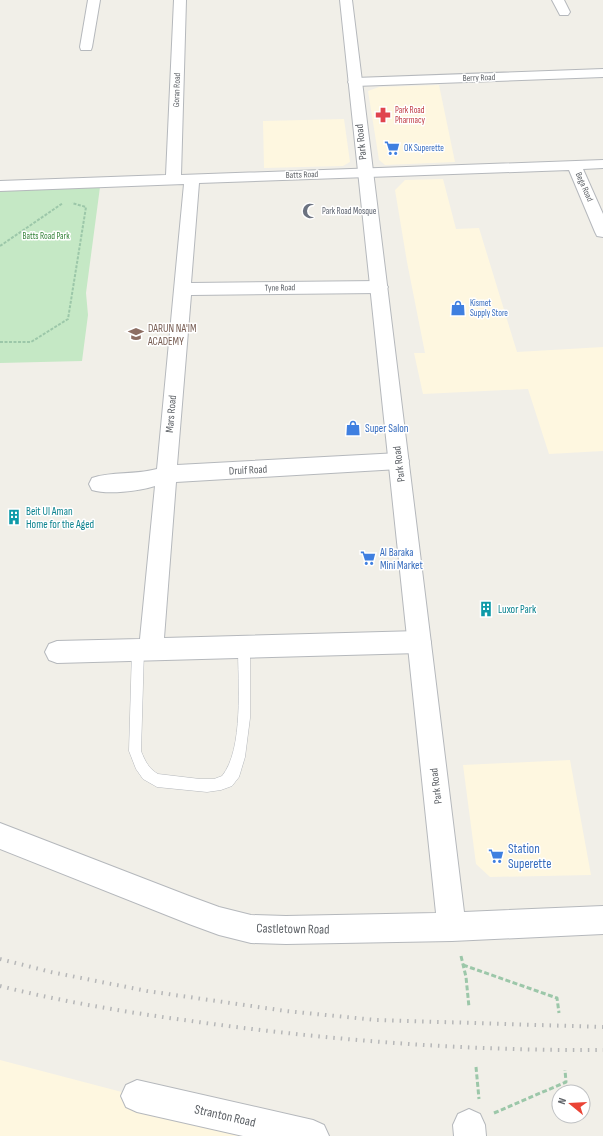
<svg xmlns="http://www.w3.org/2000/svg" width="603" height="1136" font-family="'Sofia Sans Condensed',sans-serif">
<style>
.commercial{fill:#fef7e0}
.green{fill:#c5e8c5}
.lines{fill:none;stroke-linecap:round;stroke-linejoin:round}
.service-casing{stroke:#b5b8bc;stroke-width:1}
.minor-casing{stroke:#b5b8bc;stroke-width:2}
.tertiary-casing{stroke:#b5b8bc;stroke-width:2}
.path-far1{stroke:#9cc7a9;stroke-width:2;stroke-dasharray:3 1.5;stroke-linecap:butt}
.path{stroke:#9cc7a9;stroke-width:3;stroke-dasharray:5 2.5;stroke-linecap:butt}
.service{fill:#fff;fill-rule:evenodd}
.minor{fill:#fff;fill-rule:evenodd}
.tertiary{fill:#fff;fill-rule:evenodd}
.rail{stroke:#b6b7b8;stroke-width:4;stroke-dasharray:1.5 6;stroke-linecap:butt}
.labels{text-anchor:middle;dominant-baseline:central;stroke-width:3;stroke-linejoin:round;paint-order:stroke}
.far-street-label{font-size:9px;fill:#5f6368;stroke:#fff}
.far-health-label{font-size:9px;fill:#be3a42;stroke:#fff;text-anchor:start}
.far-shop-label{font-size:9px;fill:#366cbe;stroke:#fff;text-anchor:start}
.far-worship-label{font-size:9px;fill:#5b616d;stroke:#fff;text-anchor:start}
.far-park-label{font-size:9px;fill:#348238;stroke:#fff}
.street-label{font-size:11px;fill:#5f6368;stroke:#fff}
.education-label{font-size:11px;fill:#785e54;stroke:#fff;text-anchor:start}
.shop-label{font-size:11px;fill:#366cbe;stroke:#fff;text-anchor:start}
.culture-label{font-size:11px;fill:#0d838f;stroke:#fff;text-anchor:start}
.near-shop-label{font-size:13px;fill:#366cbe;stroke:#fff;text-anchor:start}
.near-street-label{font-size:13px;fill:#5f6368;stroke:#fff}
</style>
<rect width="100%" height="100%" fill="#f1efe8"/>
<g class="commercial">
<path d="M 439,85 L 455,162 L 385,165 L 379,160 L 368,91 L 379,87 Z"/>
<path d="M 344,119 L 350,162 L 343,166 L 264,168 L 263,121 Z"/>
<path d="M 443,179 L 456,229 L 479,228 L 517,352 L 603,347 L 603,451 L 549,454 L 528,389 L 423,394 L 414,353 L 425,353 L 407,262 L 395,190 L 405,180 Z"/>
<path d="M 570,760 L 591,875 L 490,877 L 476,864 L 463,765 Z"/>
<path d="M 0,1060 L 137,1096 L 313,1136 L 0,1136 Z"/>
</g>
<path class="green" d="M 100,187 L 86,293 L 88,315 L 82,361 L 0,363 L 0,191 Z"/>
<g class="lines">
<g class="service-casing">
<path id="service" d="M 244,642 L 248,643 L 250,647 L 250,718 L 245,757 L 239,777 L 232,786 L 221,790 L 207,792 L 157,787 L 143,779 L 136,769 L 129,751 L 132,650 L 134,646 L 138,645 L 142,646 L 144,650 L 141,751 C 145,761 149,769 158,774 L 200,779 L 214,779 L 222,776 C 244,749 238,682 238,647 L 240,643 Z"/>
</g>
<g class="minor-casing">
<g id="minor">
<path d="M 88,0 L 100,0 L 92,47 L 91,50 L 81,50 L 80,47 Z"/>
<path d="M 174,0 L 186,0 L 181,175 L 603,160 L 603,168 L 583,169 L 603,214 L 603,237 L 597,236 L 595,232 L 569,170 L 199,183 L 191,283 L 379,281 L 385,283 L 388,287 L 385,291 L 379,293 L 191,295 L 177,465 L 399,453 L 406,455 L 409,461 L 406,467 L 399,469 L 176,482 L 164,638 L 419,631 L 427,634 L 431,642 L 427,650 L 419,653 L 57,663 L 49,660 L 45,652 L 49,644 L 57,641 L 140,639 L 155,486 C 139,491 108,495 92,490 L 89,484 L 92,478 C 113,471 135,475 157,469 L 184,184 L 0,191 L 0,181 L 166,175 Z"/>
<path d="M 552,0 L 564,0 L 570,12 L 568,15 L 560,15 Z"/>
<path d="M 603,69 L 603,77 L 355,86 L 350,85 L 348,82 L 350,79 L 355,78 Z"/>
<path d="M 137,1080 L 313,1120 L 324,1125 L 329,1136 L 243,1136 L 137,1112 L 126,1107 L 121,1096 L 126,1085 Z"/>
<path d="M 469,1109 L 480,1114 L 485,1125 L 486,1136 L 454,1136 L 453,1125 L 458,1114 Z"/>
</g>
</g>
<g class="tertiary-casing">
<path id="tertiary" d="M 340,0 L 352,0 L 464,912 L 603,906 L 603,934 L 452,941 L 286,944 L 251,943 L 219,935 L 189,924 L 0,849 L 0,823 L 189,896 L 219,907 L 251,915 L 286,916 L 436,913 Z"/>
</g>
<g class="path-far1">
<path d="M 0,246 L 63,203"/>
<path d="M 0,342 L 31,342 L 68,319 L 86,207 L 72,203"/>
</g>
<g class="path">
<path d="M 461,956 L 466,977 L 469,1007"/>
<path d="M 463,965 L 557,998 L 559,1013"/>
<path d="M 476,1067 L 479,1099"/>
<path d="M 494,1113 L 566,1082 L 565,1070"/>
</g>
<use href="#service" class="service"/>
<use href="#minor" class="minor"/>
<use href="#tertiary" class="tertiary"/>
<g class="rail">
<path d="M 0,959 L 51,972 L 147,991 L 286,1011 L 376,1020 L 603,1027"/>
<path d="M 0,986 C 75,1005 152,1016 228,1026 C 353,1042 477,1051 603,1050"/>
</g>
</g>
<defs>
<g id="pharmacy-bare" transform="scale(1.2)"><path d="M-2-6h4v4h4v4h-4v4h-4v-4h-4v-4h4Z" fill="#e0444e" stroke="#fff" stroke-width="2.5" paint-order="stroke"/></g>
<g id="supermarket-bare" transform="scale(1.2)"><path d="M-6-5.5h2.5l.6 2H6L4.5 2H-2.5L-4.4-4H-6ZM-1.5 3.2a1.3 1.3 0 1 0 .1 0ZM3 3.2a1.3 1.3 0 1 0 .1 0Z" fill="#3f7fe0" stroke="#fff" stroke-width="2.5" paint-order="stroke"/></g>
<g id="mosque-bare" transform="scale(1.2)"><path d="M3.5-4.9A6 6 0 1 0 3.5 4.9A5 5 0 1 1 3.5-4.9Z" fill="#6b7280" stroke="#fff" stroke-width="2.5" paint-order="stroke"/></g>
<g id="shop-bare" transform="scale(1.2)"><path d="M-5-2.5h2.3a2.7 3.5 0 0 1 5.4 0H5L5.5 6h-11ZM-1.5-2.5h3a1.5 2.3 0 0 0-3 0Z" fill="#3f7fe0" stroke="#fff" stroke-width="2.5" paint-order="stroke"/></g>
<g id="school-bare" transform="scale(1.2)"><path d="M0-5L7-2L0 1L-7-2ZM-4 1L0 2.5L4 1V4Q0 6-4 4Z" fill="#8d6e63" stroke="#fff" stroke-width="2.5" paint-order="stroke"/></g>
<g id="building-bare" transform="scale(1.2)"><path d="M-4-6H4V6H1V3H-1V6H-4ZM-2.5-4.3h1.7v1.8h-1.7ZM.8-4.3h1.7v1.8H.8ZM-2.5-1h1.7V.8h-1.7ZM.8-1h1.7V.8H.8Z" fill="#0f9aa8" stroke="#fff" stroke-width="2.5" paint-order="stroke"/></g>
</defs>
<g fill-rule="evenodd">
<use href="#pharmacy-bare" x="383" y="115"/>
<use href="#supermarket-bare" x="392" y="148"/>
<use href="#mosque-bare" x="310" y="211"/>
<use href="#shop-bare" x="458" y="308"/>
<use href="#school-bare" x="136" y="334"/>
<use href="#shop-bare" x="353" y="428"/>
<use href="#building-bare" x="14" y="517"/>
<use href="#supermarket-bare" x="368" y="558"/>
<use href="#building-bare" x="486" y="609"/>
<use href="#supermarket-bare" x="496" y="856"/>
</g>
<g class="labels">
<g class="far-street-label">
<text transform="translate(479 78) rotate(-2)">Berry Road</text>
<text transform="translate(177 90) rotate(-88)">Goran Road</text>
<text transform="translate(302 175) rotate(-2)">Batts Road</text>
<text transform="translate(584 187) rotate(66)">Bega Road</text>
<text transform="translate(280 288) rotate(-1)">Tyne Road</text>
</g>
<g class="far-health-label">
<text x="395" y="110">Park Road<tspan x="395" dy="10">Pharmacy</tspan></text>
</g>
<g class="far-shop-label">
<text x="404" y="148">OK Superette</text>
<text x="470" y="303">Kismet<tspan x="470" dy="10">Supply Store</tspan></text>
</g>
<g class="far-worship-label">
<text x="322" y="211">Park Road Mosque</text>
</g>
<g class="far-park-label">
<text x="46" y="236">Batts Road Park</text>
</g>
<g class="street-label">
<text transform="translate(361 142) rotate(-96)">Park Road</text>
<text transform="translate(171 414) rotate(-85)">Mars Road</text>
<text transform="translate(399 464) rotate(-97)">Park Road</text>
<text transform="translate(248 470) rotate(-3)">Druif Road</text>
<text transform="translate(436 786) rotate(-97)">Park Road</text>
</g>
<g class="education-label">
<text x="148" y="328">DARUN NA'IM<tspan x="148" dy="13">ACADEMY</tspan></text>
</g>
<g class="shop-label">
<text x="365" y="428">Super Salon</text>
<text x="380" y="552">Al Baraka<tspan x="380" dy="13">Mini Market</tspan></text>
</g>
<g class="culture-label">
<text x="26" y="511">Beit Ul Aman<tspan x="26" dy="13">Home for the Aged</tspan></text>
<text x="498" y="609">Luxor Park</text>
</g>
<g class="near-shop-label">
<text x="508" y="849">Station<tspan x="508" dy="15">Superette</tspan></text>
</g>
<g class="near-street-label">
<text transform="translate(293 929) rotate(1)">Castletown Road</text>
<text transform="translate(225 1116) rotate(13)">Stranton Road</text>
</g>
</g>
<g transform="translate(571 1104) rotate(288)"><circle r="19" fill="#ffffff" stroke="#bfc1c3"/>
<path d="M0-3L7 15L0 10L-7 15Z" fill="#ea4335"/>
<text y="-6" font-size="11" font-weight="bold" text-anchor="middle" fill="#5f6368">N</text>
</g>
</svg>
